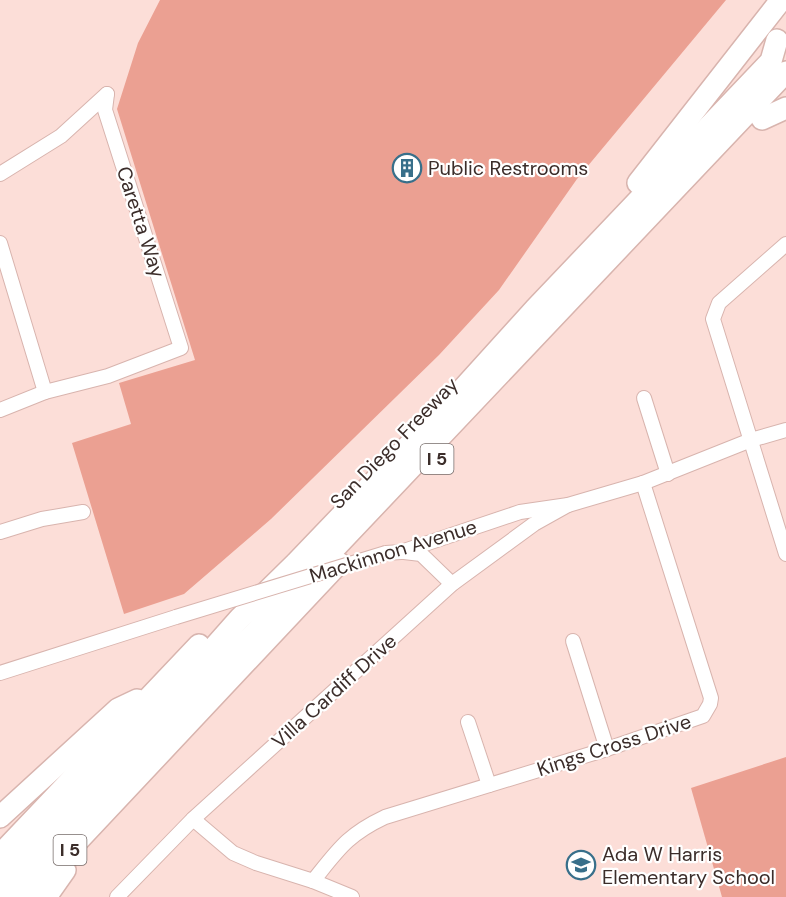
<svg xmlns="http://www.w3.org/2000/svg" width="786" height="897" font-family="'DM Sans',sans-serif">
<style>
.green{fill:#eba092}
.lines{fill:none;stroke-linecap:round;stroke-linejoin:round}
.minor-casing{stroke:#d8b4ae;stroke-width:16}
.highway-casing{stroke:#d8b4ae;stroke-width:24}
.minor{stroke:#fff;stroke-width:14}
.highway{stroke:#fff;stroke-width:21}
.minor-bridge-casing{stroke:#d8b4ae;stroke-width:16;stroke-linecap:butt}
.minor-bridge{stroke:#fff;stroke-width:14}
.labels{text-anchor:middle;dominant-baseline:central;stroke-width:4.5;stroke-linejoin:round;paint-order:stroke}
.shield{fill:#fff;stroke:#766c6a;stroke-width:1.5}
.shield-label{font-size:18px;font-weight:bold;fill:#3b2d2a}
.poi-label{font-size:20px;fill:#3b2d2a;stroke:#fff;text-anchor:start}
.street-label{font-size:20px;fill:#3b2d2a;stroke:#fff}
</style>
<rect width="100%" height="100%" fill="#fcded8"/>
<g class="green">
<path d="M 160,0 L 726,0 L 577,179 L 499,290 L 439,355 L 271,519 L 184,594 L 124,614 L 72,443 L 131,424 L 119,383 L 195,360 L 117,109 L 138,43 Z"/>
<path d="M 786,757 L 786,897 L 722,897 L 691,788 Z"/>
</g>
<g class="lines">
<g class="minor-casing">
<g id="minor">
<path d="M 0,174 L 61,136 L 107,94"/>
<path d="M 0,243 L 45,392"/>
<path d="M 786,244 L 719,303 L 713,319 L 786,554"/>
<path d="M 644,398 L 668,474"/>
<path d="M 0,410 L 45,392 L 108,376 L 181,348 L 105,110 L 107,94"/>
<path d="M 0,532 L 42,519 L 83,512"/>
<path d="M 404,552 L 421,554 L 452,584"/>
<path d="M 386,553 L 401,552 L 520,512 L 568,505 L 643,483 L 751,440 L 786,430"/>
<path d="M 573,641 L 607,749"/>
<path d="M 0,673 L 176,617"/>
<path d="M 468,722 L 489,785"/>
<path d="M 193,819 L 233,853 L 256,863 L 313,881 L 352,897"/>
<path d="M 313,881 C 338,850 347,835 385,817 L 607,749 L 703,716 L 710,704 L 711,698 L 643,483"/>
<path d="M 117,897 L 193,819 L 452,584 L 534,524 L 568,505"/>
</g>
</g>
<g class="highway-casing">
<g id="highway">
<path d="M 762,119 L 786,108"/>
<path d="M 638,183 L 781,0"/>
<path d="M 0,817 L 118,709 L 137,700"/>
<path d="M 0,855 L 199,645"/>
<path d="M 0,876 L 170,697 L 240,618 L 296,563 L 459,393 L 535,309 L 771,61 L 777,40"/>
<path d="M 4,897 L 786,72"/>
<path d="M 25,897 L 339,563"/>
<path d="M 46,897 L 65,870"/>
</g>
</g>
<use href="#minor" class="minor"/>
<use href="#highway" class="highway"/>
<g class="minor-bridge-casing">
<path id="minor-bridge" d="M 176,617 L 386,553"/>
</g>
<use href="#minor-bridge" class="minor-bridge"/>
</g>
<defs>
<g id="building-ring" transform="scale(1.5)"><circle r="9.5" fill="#fff" stroke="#386f8a" stroke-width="1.5"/><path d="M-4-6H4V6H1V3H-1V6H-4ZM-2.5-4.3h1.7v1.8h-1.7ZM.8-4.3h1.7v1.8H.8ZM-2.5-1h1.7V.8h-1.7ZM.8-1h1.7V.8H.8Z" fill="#386f8a"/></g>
<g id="school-ring" transform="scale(1.5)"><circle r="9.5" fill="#fff" stroke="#386f8a" stroke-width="1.5"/><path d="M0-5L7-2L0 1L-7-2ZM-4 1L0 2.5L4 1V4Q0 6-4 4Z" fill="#386f8a"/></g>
</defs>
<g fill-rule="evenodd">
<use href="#building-ring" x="407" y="168"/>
<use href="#school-ring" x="581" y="865"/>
</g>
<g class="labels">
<g class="shield">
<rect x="420.5" y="444" width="33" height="30" rx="4.5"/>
<rect x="53.5" y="835" width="33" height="30" rx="4.5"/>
</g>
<g class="shield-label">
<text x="437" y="459">I 5</text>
<text x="70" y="850">I 5</text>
</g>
<g class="poi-label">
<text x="428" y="168">Public Restrooms</text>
<text x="602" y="854">Ada W Harris<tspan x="602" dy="23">Elementary School</tspan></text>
</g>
<g class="street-label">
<text transform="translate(141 222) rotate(72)">Caretta Way</text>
<text transform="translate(394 443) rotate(-46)">San Diego Freeway</text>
<text transform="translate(393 551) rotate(-17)">Mackinnon Avenue</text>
<text transform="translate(334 691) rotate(-42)">Villa Cardiff Drive</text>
<text transform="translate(614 745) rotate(-18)">Kings Cross Drive</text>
</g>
</g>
</svg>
